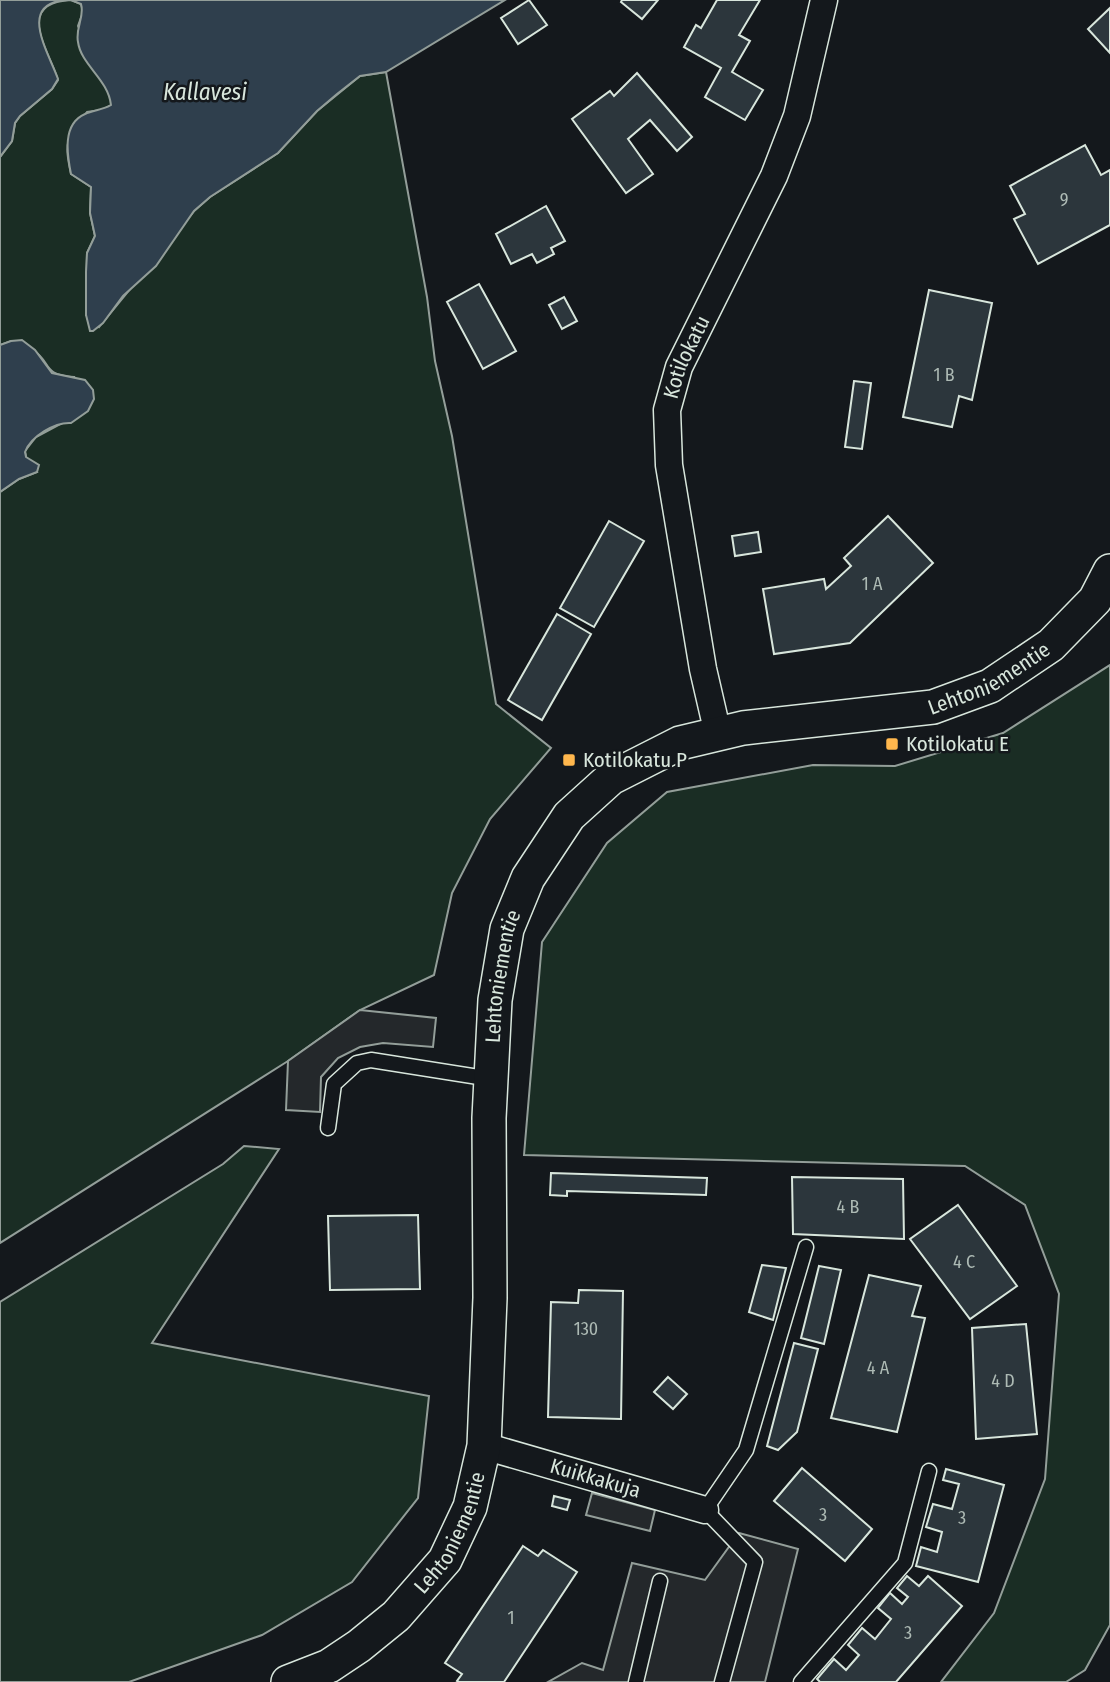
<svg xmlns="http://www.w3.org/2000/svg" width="1110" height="1682" font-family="'Fira Sans Condensed',sans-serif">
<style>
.green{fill:#1a2d24;stroke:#939e99;stroke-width:2}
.parking{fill:#24282b;stroke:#939e99;stroke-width:2}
.water{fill:#2f3f4d;stroke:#939e99;stroke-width:2}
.building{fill:#2c363c;stroke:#d8e6dc;stroke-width:2}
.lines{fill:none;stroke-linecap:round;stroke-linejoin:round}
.service-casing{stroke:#d8e6dc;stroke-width:17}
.minor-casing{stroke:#d8e6dc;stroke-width:29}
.tertiary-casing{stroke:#d8e6dc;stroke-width:36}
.service{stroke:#14181c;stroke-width:14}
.minor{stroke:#14181c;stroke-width:26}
.tertiary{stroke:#14181c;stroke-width:33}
.poi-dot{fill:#ffb74d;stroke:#14181c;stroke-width:2.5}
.labels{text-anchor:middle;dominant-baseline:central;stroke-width:5;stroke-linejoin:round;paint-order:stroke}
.number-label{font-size:18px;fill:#adbab4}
.street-label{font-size:21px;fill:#d8e6dc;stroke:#14181c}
.poi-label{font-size:21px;fill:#d8e6dc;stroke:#14181c;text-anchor:start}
.water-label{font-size:23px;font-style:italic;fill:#d8e6dc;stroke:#14181c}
</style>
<rect width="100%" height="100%" fill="#14181c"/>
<g class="green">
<path d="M 71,0 L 81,4 L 83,12 L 78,26 L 100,77 L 110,92 L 111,105 L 102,110 L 87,112 C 66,139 64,141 71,174 L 91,187 L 90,213 L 95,236 L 87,253 L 86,315 L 99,327 L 194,211 L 210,197 L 278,153 L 317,111 L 360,76 L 386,72 L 427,297 L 435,361 L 452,436 L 496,704 L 551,748 L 490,819 L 452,893 L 434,975 L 360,1010 L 288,1061 L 0,1243 L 0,492 L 19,479 L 37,472 L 26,457 L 25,451 L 36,437 L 64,422 L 74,377 C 41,375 52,362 33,350 C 26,346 18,343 11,341 L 0,345 L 0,157 L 12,141 L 15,123 L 20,116 L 52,89 L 58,80 C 48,49 14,3 71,0 Z"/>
<path d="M 1110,665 L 1110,1625 L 1085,1670 L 1066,1682 L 941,1682 L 994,1613 L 1045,1479 L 1059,1294 L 1025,1205 L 965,1166 L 524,1155 L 542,942 L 607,843 L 667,792 L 813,765 L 895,766 L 1003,733 Z"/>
<path d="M 244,1146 L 279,1149 L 152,1343 L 429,1396 L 418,1498 L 352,1582 L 262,1635 L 129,1682 L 0,1682 L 0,1302 L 223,1164 Z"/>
</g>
<g class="parking">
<path d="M 360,1010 L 436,1018 L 433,1047 L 383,1043 L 360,1047 L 338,1058 L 321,1077 L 320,1112 L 286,1110 L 288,1061 Z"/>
<path d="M 592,1493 L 655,1510 L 650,1531 L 586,1515 Z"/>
<path d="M 739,1533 L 798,1549 L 765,1682 L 548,1682 L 582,1663 L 603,1670 L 632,1563 L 705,1580 Z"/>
</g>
<g class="water">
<path d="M 0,0 L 67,0 C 16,3 49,53 58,79 L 52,89 L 20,116 L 15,123 L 12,141 L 0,157 Z"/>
<path d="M 71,0 L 505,0 L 386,72 L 360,76 L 337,94 L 317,111 L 278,153 L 210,197 L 194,211 L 156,266 L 123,296 L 103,323 L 93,331 L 90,331 L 86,315 L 86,272 L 87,253 L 95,236 L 90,213 L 91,187 L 71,174 C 67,154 62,124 85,114 C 93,110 103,110 111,105 C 108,79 81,65 78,42 C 75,28 85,17 81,4 Z"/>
<path d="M 22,340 L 35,350 L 52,373 L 85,380 L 93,390 L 94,399 L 88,411 L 71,423 C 55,422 31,436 25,452 L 26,457 L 39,465 L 37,472 L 19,479 L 0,492 L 0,345 L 11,341 Z"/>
</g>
<g class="building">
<path d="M 529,0 L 547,25 L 518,44 L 501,18 Z"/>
<path d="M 622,0 L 658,0 L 642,19 L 621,2 Z"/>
<path d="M 717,0 L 760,0 L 739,35 L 750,41 L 732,72 L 763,90 L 745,120 L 705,97 L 721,68 L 684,47 L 696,25 L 701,28 Z"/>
<path d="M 1110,8 L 1110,53 L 1088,29 Z"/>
<path d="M 637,73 L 692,137 L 677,151 L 650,120 L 628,139 L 653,174 L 626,193 L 572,119 L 610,91 L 614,96 Z"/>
<path d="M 1085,145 L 1101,175 L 1110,170 L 1110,225 L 1038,264 L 1014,219 L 1025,214 L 1010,186 Z"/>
<path d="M 546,206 L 565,241 L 551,248 L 554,254 L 537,263 L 532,254 L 511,264 L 496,234 Z"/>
<path d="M 479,284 L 516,351 L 483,369 L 447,302 Z"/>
<path d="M 929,290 L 992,303 L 972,400 L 959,396 L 952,427 L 903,417 Z"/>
<path d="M 564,297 L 577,321 L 562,329 L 549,305 Z"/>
<path d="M 854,381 L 871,383 L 862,449 L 845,447 Z"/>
<path d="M 888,516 L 933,563 L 850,643 L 774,654 L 763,589 L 824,579 L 826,589 L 851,566 L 844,558 Z"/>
<path d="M 609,521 L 644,541 L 594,627 L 560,608 Z"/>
<path d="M 758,532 L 761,552 L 735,556 L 732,536 Z"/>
<path d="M 557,614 L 591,634 L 542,720 L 508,700 Z"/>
<path d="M 551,1173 L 707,1178 L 706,1195 L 567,1191 L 567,1196 L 550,1195 Z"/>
<path d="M 792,1177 L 903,1179 L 904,1239 L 793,1234 Z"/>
<path d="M 958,1205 L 1017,1286 L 970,1319 L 910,1239 Z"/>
<path d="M 418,1215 L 420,1289 L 330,1290 L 328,1216 Z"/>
<path d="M 762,1265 L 786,1268 L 773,1320 L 749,1312 Z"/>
<path d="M 819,1266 L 841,1270 L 824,1344 L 801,1338 Z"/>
<path d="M 869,1275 L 921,1286 L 912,1316 L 925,1318 L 897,1432 L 831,1418 Z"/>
<path d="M 579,1290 L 623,1291 L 621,1419 L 548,1417 L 551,1302 L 578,1303 Z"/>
<path d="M 1026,1324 L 1037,1434 L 976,1439 L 972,1328 Z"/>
<path d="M 794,1343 L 818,1349 L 797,1432 L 778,1450 L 767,1446 Z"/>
<path d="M 668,1377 L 687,1394 L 673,1409 L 654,1392 Z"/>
<path d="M 802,1468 L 872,1529 L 845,1561 L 774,1501 Z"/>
<path d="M 946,1469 L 1004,1485 L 978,1582 L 916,1566 L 921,1547 L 937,1552 L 942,1532 L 926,1527 L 933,1504 L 952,1509 L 959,1484 L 943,1480 Z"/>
<path d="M 554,1496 L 570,1500 L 567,1510 L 552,1506 Z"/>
<path d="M 523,1546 L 538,1556 L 543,1550 L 577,1572 L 504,1682 L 459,1682 L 457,1681 L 462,1674 L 445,1663 Z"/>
<path d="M 907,1576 L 919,1586 L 928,1576 L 962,1606 L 896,1682 L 820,1682 L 817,1679 L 834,1659 L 846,1670 L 859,1655 L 848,1645 L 862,1628 L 875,1639 L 891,1619 L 878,1608 L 890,1593 L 902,1604 L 908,1597 L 897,1588 Z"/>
</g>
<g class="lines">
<g class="service-casing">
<g id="service">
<path d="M 328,1128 L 334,1084 L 357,1063 L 371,1060 L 491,1079"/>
<path d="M 636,1682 L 660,1581"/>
<path d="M 722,1682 L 755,1562 L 705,1510 L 746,1450 L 806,1247"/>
<path d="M 801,1682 L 905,1563 L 929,1471"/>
</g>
</g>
<g class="minor-casing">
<g id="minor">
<path id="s1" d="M 718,734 L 703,669 L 669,465 L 667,410 L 679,367 L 774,176 L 797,116 L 824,0"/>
<path id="s2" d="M 484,1446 L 705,1510"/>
</g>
</g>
<g class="tertiary-casing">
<g id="tertiary">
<path id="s3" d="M 288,1682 L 329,1666 L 359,1646 L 396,1616 L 445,1560 L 470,1507 L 484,1446 L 490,1298 L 489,1118 L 495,1000 L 507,929 L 528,878 L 569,816 L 611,778 L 680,743 L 743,728 L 933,707 L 990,686 L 1051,645 L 1095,600 L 1110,571"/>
</g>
</g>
<use href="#service" class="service"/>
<use href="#minor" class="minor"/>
<use href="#tertiary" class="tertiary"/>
</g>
<g class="poi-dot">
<rect x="885" y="737" width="14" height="14" rx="3.5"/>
<rect x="562" y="753" width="14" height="14" rx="3.5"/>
</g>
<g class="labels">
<g class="number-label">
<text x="1064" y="200">9</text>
<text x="944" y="375">1 B</text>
<text x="872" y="584">1 A</text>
<text x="848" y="1207">4 B</text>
<text x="964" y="1262">4 C</text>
<text x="586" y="1329">130</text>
<text x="878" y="1368">4 A</text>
<text x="1003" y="1381">4 D</text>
<text x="823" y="1515">3</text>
<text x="962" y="1518">3</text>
<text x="511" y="1618">1</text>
<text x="908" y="1633">3</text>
</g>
<g class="street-label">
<text stroke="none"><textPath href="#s1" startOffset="385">Kotilokatu</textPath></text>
<text stroke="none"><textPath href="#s3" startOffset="1424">Lehtoniementie</textPath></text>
<text stroke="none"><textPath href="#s3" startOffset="794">Lehtoniementie</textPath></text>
<text stroke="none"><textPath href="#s2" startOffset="116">Kuikkakuja</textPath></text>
<text stroke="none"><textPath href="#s3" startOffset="229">Lehtoniementie</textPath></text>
</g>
<g class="poi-label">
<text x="906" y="744">Kotilokatu E</text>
<text x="583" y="760">Kotilokatu P</text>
</g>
<g class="water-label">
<text x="205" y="92">Kallavesi</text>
</g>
</g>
</svg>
